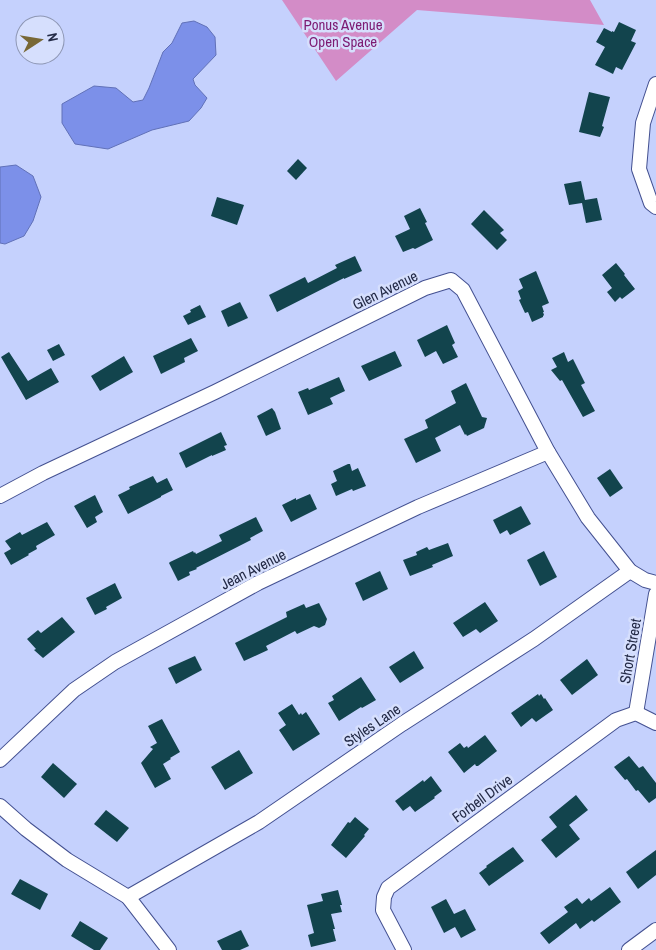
<svg xmlns="http://www.w3.org/2000/svg" width="656" height="950" font-family="'Archivo Narrow',sans-serif">
<style>
.green{fill:#d38cc7}
.water{fill:#7c90e9;stroke:#6171b8}
.building{fill:#12444d}
.lines{fill:none;stroke-linecap:round;stroke-linejoin:round}
.minor-casing{stroke:#445191;stroke-width:16}
.minor{stroke:#fff;stroke-width:14}
.labels{text-anchor:middle;dominant-baseline:central;stroke-width:5;stroke-linejoin:round;paint-order:stroke}
.park-label{font-size:15px;fill:#7d1a72;stroke:#d6dffd}
.street-label{font-size:15px;fill:#232a46;stroke:#d6dffd}
</style>
<rect width="100%" height="100%" fill="#c5d1fd"/>
<path class="green" d="M 282,0 L 590,0 L 604,25 L 417,10 L 336,81 Z"/>
<g class="water">
<path d="M 194,21 L 207,27 L 215,37 L 216,55 L 193,79 L 195,85 L 207,98 L 201,108 L 189,121 L 152,130 L 108,149 L 75,144 L 62,123 L 62,104 L 94,86 L 116,88 L 133,102 L 143,100 L 149,88 L 163,52 L 172,43 L 182,23 Z"/>
<path d="M 16,165 L 33,176 L 41,197 L 33,221 L 24,236 L 5,244 L 0,243 L 0,167 Z"/>
</g>
<g class="building">
<path d="M 619,22 L 636,30 L 631,41 L 636,43 L 622,70 L 616,67 L 613,74 L 595,65 L 605,47 L 596,42 L 604,28 L 612,32 L 612,31 L 614,32 Z"/>
<path d="M 589,92 L 610,97 L 602,126 L 604,127 L 600,137 L 579,132 Z"/>
<path d="M 298,159 L 307,168 L 296,180 L 287,171 Z"/>
<path d="M 581,181 L 585,200 L 597,198 L 602,220 L 586,223 L 582,203 L 569,205 L 564,184 Z"/>
<path d="M 217,197 L 244,205 L 237,225 L 211,216 Z"/>
<path d="M 420,208 L 427,222 L 425,223 L 433,240 L 415,249 L 413,248 L 403,252 L 395,236 L 410,229 L 404,216 Z"/>
<path d="M 484,210 L 504,230 L 500,233 L 507,240 L 497,250 L 471,224 Z"/>
<path d="M 355,256 L 362,271 L 344,279 L 344,278 L 277,312 L 269,295 L 305,277 L 308,283 L 337,268 L 335,265 Z"/>
<path d="M 616,263 L 625,274 L 624,275 L 635,289 L 622,299 L 620,297 L 615,302 L 607,292 L 612,288 L 602,275 Z"/>
<path d="M 536,271 L 549,303 L 542,306 L 544,312 L 543,312 L 544,315 L 543,316 L 543,317 L 532,322 L 528,312 L 525,313 L 519,300 L 521,299 L 518,291 L 523,288 L 519,279 Z"/>
<path d="M 240,302 L 248,318 L 228,327 L 221,311 Z"/>
<path d="M 200,305 L 206,317 L 188,325 L 183,316 L 191,312 L 190,310 Z"/>
<path d="M 447,325 L 455,343 L 452,345 L 458,357 L 443,364 L 436,351 L 425,357 L 417,340 Z"/>
<path d="M 191,338 L 198,351 L 184,358 L 185,362 L 161,374 L 153,356 Z"/>
<path d="M 59,344 L 65,355 L 53,361 L 47,350 Z"/>
<path d="M 395,351 L 402,366 L 369,381 L 361,366 Z"/>
<path d="M 9,352 L 28,381 L 51,368 L 59,382 L 26,400 L 1,357 Z"/>
<path d="M 564,352 L 568,362 L 573,359 L 585,383 L 581,385 L 595,411 L 583,417 L 562,380 L 560,381 L 551,370 L 557,367 L 552,358 Z"/>
<path d="M 124,356 L 133,372 L 100,391 L 91,376 Z"/>
<path d="M 339,377 L 345,391 L 330,398 L 333,404 L 308,415 L 298,392 L 308,388 L 309,390 Z"/>
<path d="M 466,383 L 482,417 L 487,418 L 484,428 L 467,436 L 466,434 L 465,435 L 460,425 L 435,438 L 441,451 L 416,463 L 404,439 L 428,428 L 425,420 L 456,403 L 451,391 Z"/>
<path d="M 272,408 L 275,412 L 281,429 L 266,436 L 257,416 Z"/>
<path d="M 221,432 L 227,445 L 224,446 L 226,450 L 212,456 L 212,455 L 186,468 L 179,453 Z"/>
<path d="M 348,464 L 350,464 L 352,471 L 358,468 L 366,486 L 353,491 L 352,489 L 336,496 L 331,484 L 337,481 L 333,471 Z"/>
<path d="M 610,469 L 623,488 L 610,497 L 597,478 Z"/>
<path d="M 153,476 L 157,483 L 167,478 L 173,490 L 161,496 L 161,497 L 128,514 L 118,495 L 130,489 L 129,487 Z"/>
<path d="M 310,494 L 317,509 L 291,522 L 282,505 L 296,498 L 296,500 Z"/>
<path d="M 95,495 L 103,512 L 95,517 L 97,522 L 87,528 L 74,506 Z"/>
<path d="M 521,506 L 531,524 L 510,535 L 507,530 L 500,534 L 493,520 Z"/>
<path d="M 256,517 L 263,531 L 250,538 L 251,540 L 196,568 L 197,569 L 189,572 L 190,575 L 178,581 L 169,563 L 170,562 L 193,551 L 194,553 L 195,552 L 196,554 L 222,541 L 219,535 Z"/>
<path d="M 47,522 L 55,535 L 36,546 L 37,549 L 28,554 L 29,555 L 11,565 L 4,553 L 11,549 L 5,541 L 20,532 L 22,535 Z"/>
<path d="M 448,543 L 453,556 L 432,565 L 433,567 L 410,576 L 403,560 L 417,555 L 416,552 L 427,547 L 429,550 Z"/>
<path d="M 544,551 L 557,577 L 540,586 L 527,560 Z"/>
<path d="M 380,571 L 388,589 L 363,601 L 355,583 Z"/>
<path d="M 115,583 L 122,598 L 106,607 L 107,609 L 95,615 L 86,598 Z"/>
<path d="M 485,602 L 498,621 L 480,633 L 476,629 L 463,637 L 453,623 Z"/>
<path d="M 319,603 L 327,619 L 325,625 L 319,628 L 314,626 L 297,634 L 295,631 L 266,646 L 268,650 L 244,661 L 235,643 L 287,617 L 286,612 L 304,604 L 306,608 Z"/>
<path d="M 62,617 L 75,632 L 43,658 L 34,650 L 36,649 L 27,639 L 38,630 L 41,633 Z"/>
<path d="M 414,651 L 424,668 L 400,683 L 389,667 Z"/>
<path d="M 195,656 L 202,670 L 176,684 L 168,668 Z"/>
<path d="M 587,659 L 598,675 L 572,695 L 560,680 Z"/>
<path d="M 361,677 L 376,700 L 362,708 L 361,707 L 339,721 L 328,703 L 334,700 L 332,696 Z"/>
<path d="M 538,694 L 539,696 L 541,694 L 544,699 L 545,698 L 553,710 L 536,722 L 532,718 L 521,727 L 511,713 Z"/>
<path d="M 292,704 L 299,715 L 301,713 L 302,715 L 306,712 L 320,734 L 293,751 L 279,730 L 286,725 L 278,713 Z"/>
<path d="M 162,719 L 180,752 L 170,758 L 171,759 L 163,764 L 171,779 L 155,788 L 141,763 L 153,749 L 150,747 L 157,743 L 148,726 Z"/>
<path d="M 485,735 L 497,751 L 478,766 L 476,766 L 475,764 L 464,773 L 448,752 L 460,743 L 464,748 L 467,746 L 468,748 Z"/>
<path d="M 239,750 L 253,773 L 225,790 L 211,767 Z"/>
<path d="M 629,756 L 639,768 L 643,766 L 656,783 L 656,798 L 649,803 L 638,790 L 636,791 L 627,779 L 625,780 L 614,767 Z"/>
<path d="M 53,763 L 77,784 L 64,798 L 41,777 Z"/>
<path d="M 431,776 L 442,791 L 434,797 L 435,798 L 415,812 L 410,806 L 403,811 L 395,801 L 423,780 L 424,782 Z"/>
<path d="M 576,795 L 588,810 L 569,825 L 580,839 L 556,858 L 541,840 L 557,827 L 549,817 Z"/>
<path d="M 106,810 L 129,828 L 117,842 L 94,824 Z"/>
<path d="M 355,817 L 369,829 L 364,835 L 365,836 L 346,858 L 331,845 L 348,822 L 350,823 Z"/>
<path d="M 513,847 L 524,861 L 489,886 L 479,873 L 487,867 L 486,866 Z"/>
<path d="M 656,850 L 656,875 L 638,889 L 626,872 Z"/>
<path d="M 20,879 L 48,894 L 40,910 L 11,894 Z"/>
<path d="M 610,887 L 621,902 L 594,922 L 592,920 L 580,929 L 576,923 L 549,944 L 540,933 L 568,912 L 564,907 L 577,898 L 582,904 L 589,898 L 591,901 Z"/>
<path d="M 338,890 L 342,905 L 340,905 L 342,912 L 331,914 L 335,929 L 333,929 L 336,941 L 311,947 L 308,935 L 314,933 L 307,905 L 323,901 L 321,894 Z"/>
<path d="M 446,899 L 454,914 L 465,909 L 476,930 L 461,938 L 455,927 L 444,933 L 431,907 Z"/>
<path d="M 80,921 L 108,938 L 100,950 L 94,950 L 71,936 Z"/>
<path d="M 241,930 L 249,946 L 240,950 L 222,950 L 217,941 Z"/>
</g>
<g class="lines">
<g class="minor-casing">
<g id="minor">
<path d="M 656,84 L 643,123 L 639,169 L 651,203 L 656,207"/>
<path d="M 0,496 L 43,473 L 215,392 L 425,288 L 451,280 L 463,290 L 548,452 L 588,518 L 630,571 L 645,580 L 656,583"/>
<path d="M 636,713 L 656,594"/>
<path d="M 0,760 L 74,690 L 115,662 L 258,583 L 418,507 L 548,452"/>
<path d="M 0,806 L 26,829 L 67,860 L 128,897 L 169,950"/>
<path d="M 128,897 L 259,822 L 402,724 L 534,639 L 630,571"/>
<path d="M 404,950 L 383,910 L 384,897 L 388,888 L 616,720 L 636,713 L 656,723"/>
<path d="M 629,950 L 656,930"/>
</g>
</g>
<use href="#minor" class="minor"/>
</g>
<g class="labels">
<g class="park-label">
<text x="343" y="24">Ponus Avenue<tspan x="343" dy="17">Open Space</tspan></text>
</g>
<g class="street-label">
<text transform="translate(385 290) rotate(-26)">Glen Avenue</text>
<text transform="translate(253 569) rotate(-27)">Jean Avenue</text>
<text transform="translate(630 651) rotate(-80)">Short Street</text>
<text transform="translate(372 725) rotate(-34)">Styles Lane</text>
<text transform="translate(482 798) rotate(-36)">Forbell Drive</text>
</g>
</g>
<g transform="translate(40 40) rotate(78)"><circle r="24" fill="#d6dffd" stroke="#8e97b4"/>
<path d="M0-4L9 19L0 12L-9 19Z" fill="#786836"/>
<text y="-8" font-size="14" font-weight="bold" text-anchor="middle" fill="#232a46">N</text>
</g>
</svg>
